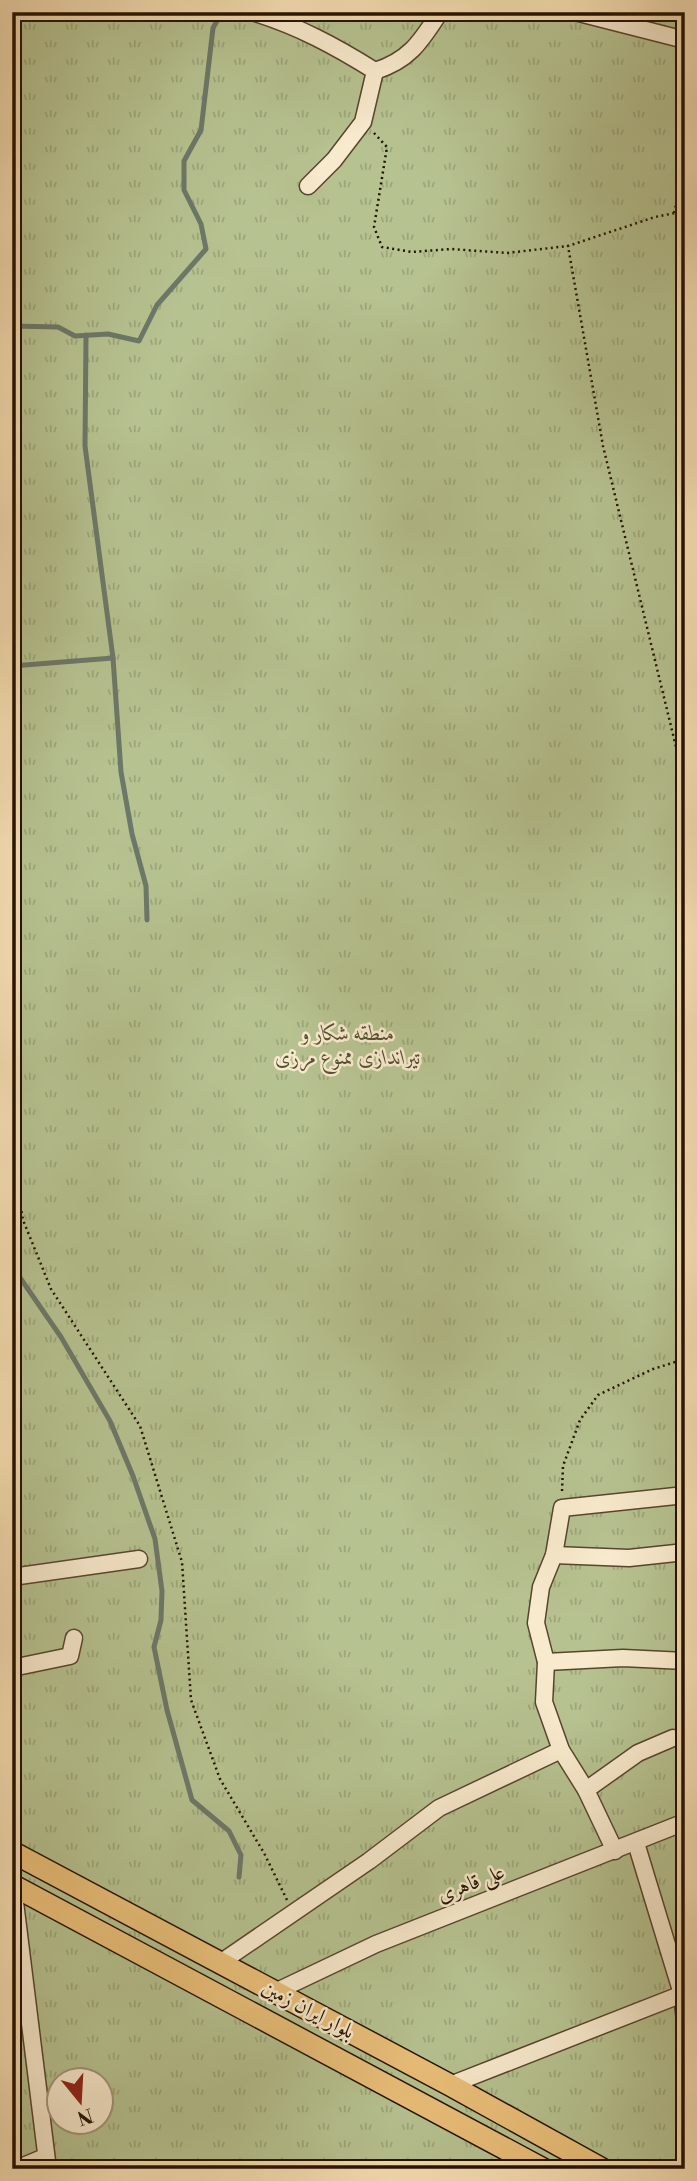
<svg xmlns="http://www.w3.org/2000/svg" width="697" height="2181" font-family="'Libre Bodoni',Amiri,serif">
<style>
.park{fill:url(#park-tufts);stroke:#6d6a48;stroke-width:2;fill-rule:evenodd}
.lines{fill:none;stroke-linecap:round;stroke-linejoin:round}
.stream{stroke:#6c7869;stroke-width:5}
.minor-casing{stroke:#58452d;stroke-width:19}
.major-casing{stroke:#241201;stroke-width:24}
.path{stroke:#241201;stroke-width:2.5;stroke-dasharray:2 3.5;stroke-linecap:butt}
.minor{stroke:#f8eacd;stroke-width:16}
.major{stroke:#eabf79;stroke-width:21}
.labels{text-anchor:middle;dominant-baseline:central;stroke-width:5;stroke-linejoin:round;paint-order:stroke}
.park-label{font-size:21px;font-style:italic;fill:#575033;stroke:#f8eacd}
.street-label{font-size:21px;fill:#241201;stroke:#f8eacd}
</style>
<defs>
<pattern id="park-tufts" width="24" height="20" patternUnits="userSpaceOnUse" patternTransform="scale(1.75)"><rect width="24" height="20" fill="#b6c290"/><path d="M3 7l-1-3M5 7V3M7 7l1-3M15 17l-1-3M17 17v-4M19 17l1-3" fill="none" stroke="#9ca67a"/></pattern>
</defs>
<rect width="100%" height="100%" fill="#f5deb2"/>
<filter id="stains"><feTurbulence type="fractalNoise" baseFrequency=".00286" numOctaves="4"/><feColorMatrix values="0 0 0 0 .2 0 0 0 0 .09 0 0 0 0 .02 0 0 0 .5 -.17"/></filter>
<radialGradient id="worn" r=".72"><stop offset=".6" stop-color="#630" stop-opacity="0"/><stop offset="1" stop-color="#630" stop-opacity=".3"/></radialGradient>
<path class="park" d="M 12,12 L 685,12 L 685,2169 L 12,2169 ZM 60,2080 L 102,2080 L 102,2122 L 60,2122 Z"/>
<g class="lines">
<g class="stream">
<path d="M 12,326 L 58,327 L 75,336 L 108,334 L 139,341 L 157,305 L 206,249 L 201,224 L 184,190 L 184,161 L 201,130 L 213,28 L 222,12"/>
<path d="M 86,335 L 85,446 L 113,658"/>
<path d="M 12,666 L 113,658 L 121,772 L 132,834 L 146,886 L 147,920"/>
<path d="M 12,1266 L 61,1337 L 110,1421 L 133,1476 L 155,1539 L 162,1591 L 161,1620 L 154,1647 L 167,1710 L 192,1800 L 229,1831 L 241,1855 L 239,1877"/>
</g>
<g class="minor-casing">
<g id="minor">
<path d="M 252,12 C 298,26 335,46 375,71 C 410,60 421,41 440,12"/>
<path d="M 575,12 L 685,40"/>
<path d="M 308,186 L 334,160 L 363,122 L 375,71"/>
<path d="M 554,1555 L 629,1558 L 685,1552"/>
<path d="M 12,1577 L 139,1559"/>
<path d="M 546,1662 L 623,1658 L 685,1661"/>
<path d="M 12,1668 L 70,1656 L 74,1638"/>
<path d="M 586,1790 L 638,1753 L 673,1738"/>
<path d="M 636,1843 L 682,1994 L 685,2021"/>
<path d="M 615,1851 L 586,1790 L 561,1750 L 544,1702 L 546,1662 L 536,1623 L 541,1587 L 554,1555 L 562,1508 L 685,1495"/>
<path d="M 13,1886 L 48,2169"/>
<path d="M 220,1963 L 369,1861 L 439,1808 L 561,1750"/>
<path d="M 275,1992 L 376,1944 L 685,1822"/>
<path d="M 450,2085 L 685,1993"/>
<path d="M 16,2169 L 45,2157"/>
</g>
</g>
<g class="major-casing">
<g id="major">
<path d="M 12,1852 L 450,2085 L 602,2169"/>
<path d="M 12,1885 L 543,2169"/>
</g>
</g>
<g class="path">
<path d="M 374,133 L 387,147 L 374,227 L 382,247 L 412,252 L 451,249 L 507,253 L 568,246"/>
<path d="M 685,211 L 655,217 L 568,246 L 603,446 L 685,784"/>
<path d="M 674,213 L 685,168"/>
<path d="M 685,871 L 685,896"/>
<path d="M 12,1157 L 23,1220 L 51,1289 L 140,1426 L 182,1562 L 191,1700 L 220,1779 L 264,1853 L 287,1900"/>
<path d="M 562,1491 L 563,1466 L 580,1420 L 598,1395 L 653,1369 L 685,1359"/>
</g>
<use href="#minor" class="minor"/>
<use href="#major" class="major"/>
</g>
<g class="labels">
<g class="park-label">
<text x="348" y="1034">منطقه شکار و<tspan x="348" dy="24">تیراندازی ممنوع مرزی</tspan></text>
</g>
<g class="street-label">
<text transform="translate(471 1884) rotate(-21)">علی قاهری</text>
<text transform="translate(308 2010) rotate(28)">بلوار ایران زمین</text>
</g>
</g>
<rect width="697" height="2181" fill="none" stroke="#f5deb2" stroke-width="42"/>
<rect x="14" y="14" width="669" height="2153" fill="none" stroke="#241201" stroke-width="3.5"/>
<rect x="21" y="21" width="655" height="2139" fill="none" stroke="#241201" stroke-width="2"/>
<g transform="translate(80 2101) rotate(162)"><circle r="33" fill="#f8eacd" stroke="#a3947b" stroke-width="2"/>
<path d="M0-5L12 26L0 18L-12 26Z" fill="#8f2418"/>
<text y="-10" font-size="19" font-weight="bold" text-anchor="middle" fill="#241201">N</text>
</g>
<rect width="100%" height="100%" filter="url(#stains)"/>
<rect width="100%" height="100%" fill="url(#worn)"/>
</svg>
